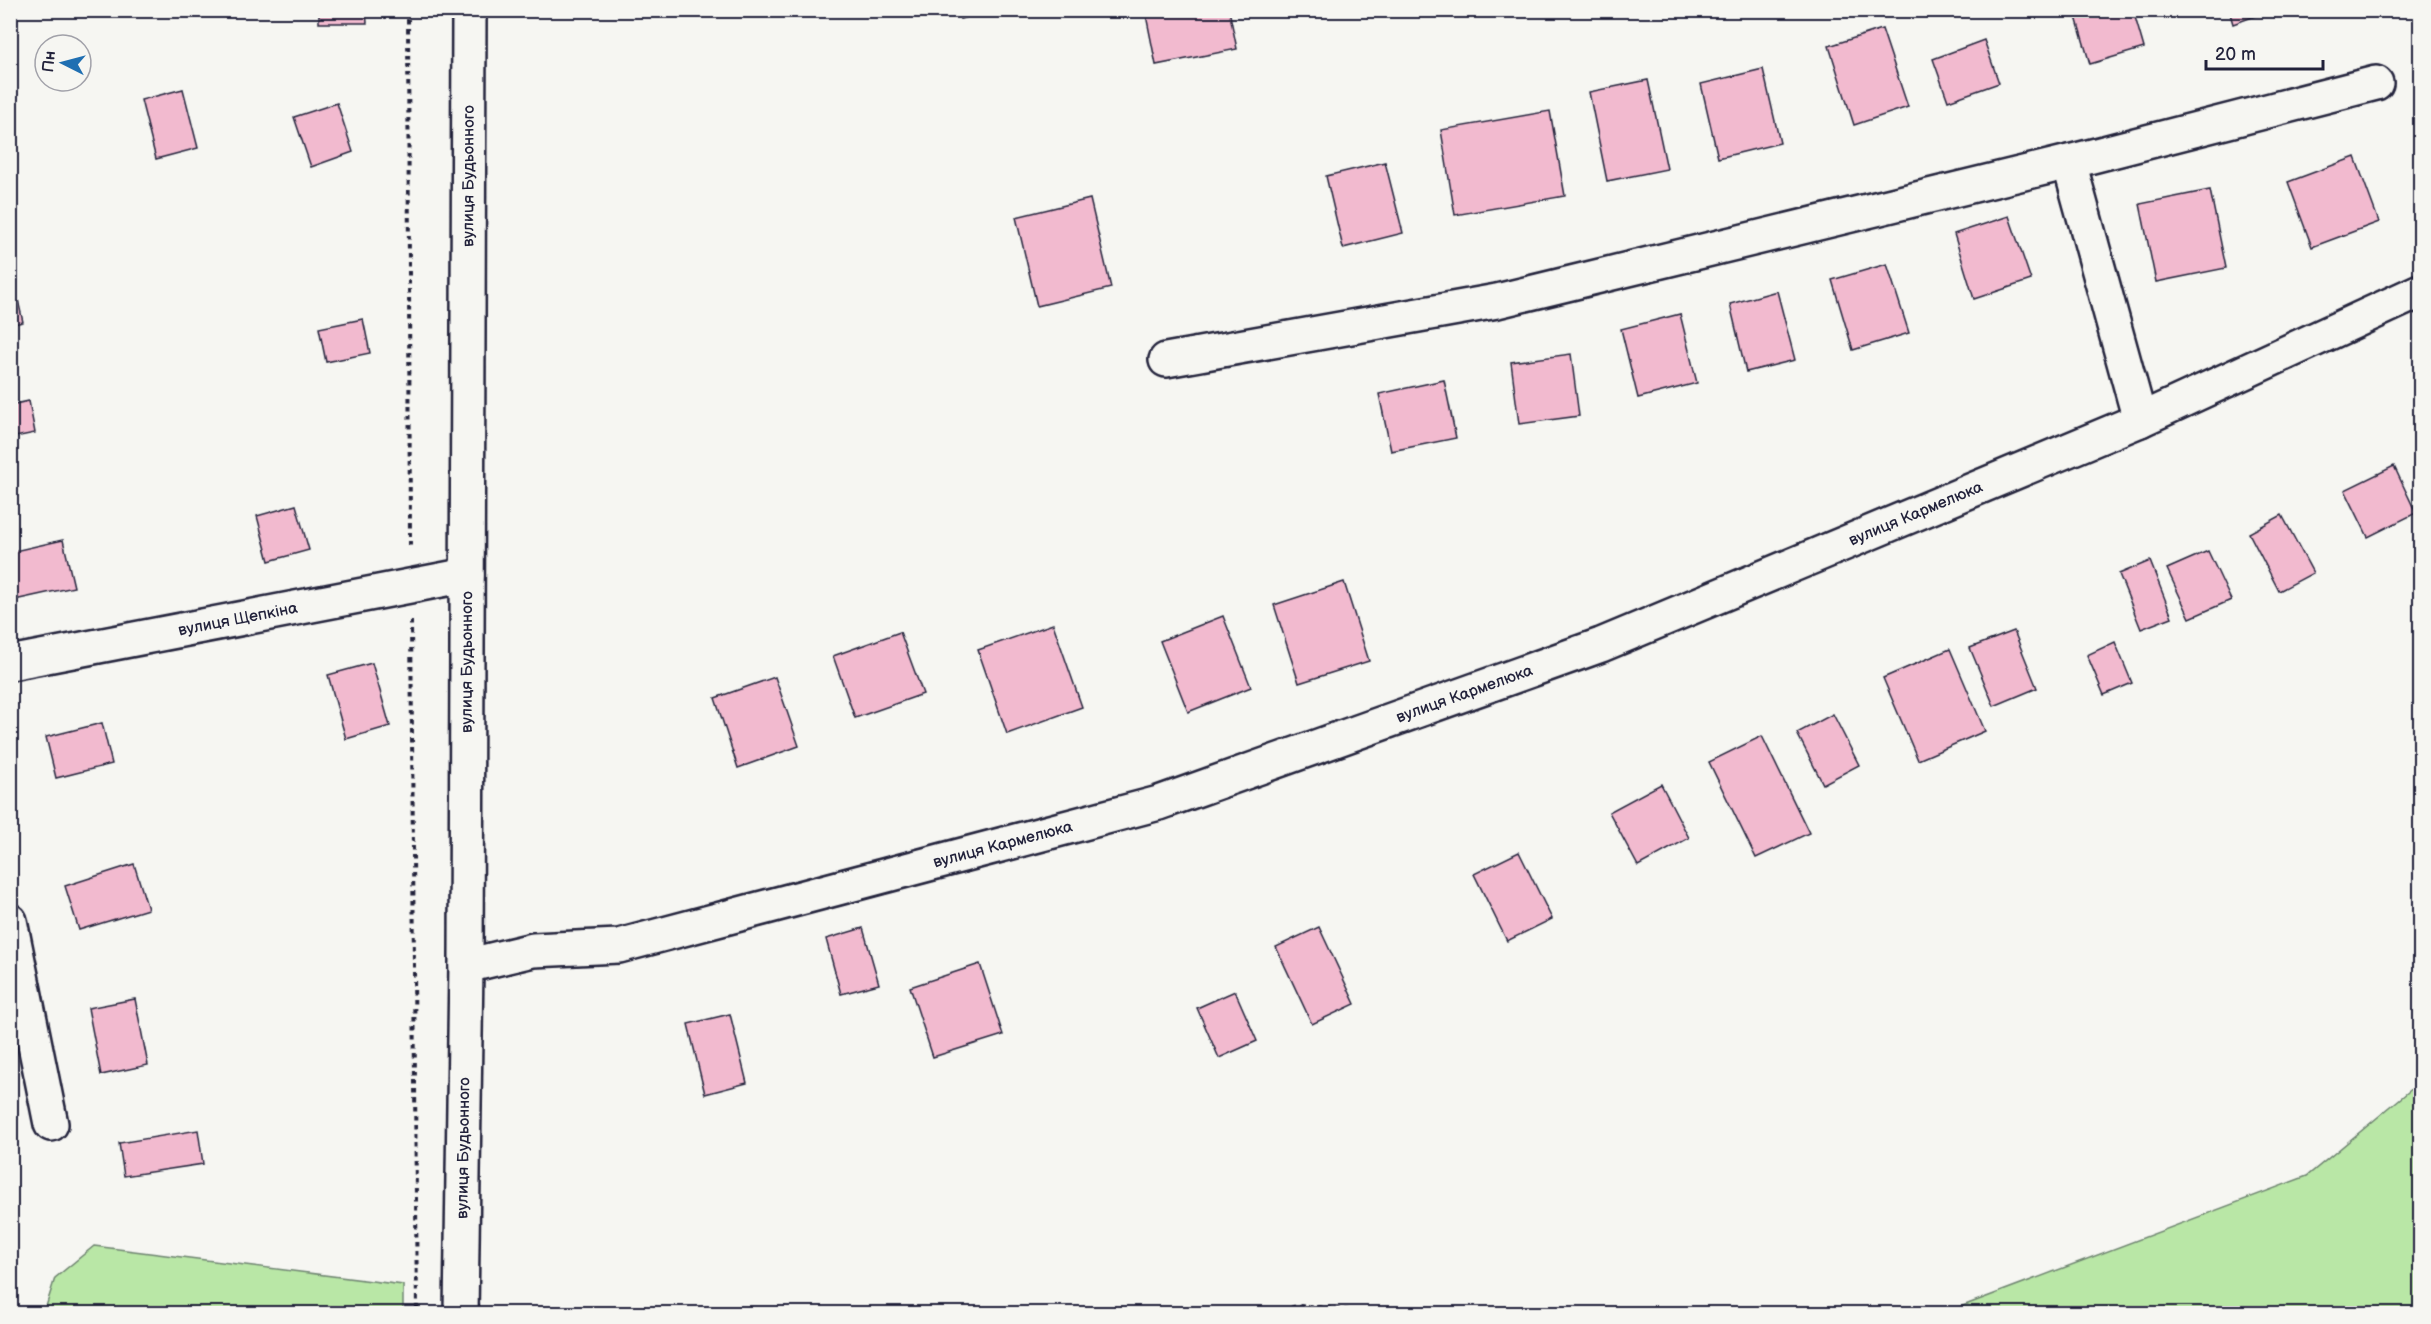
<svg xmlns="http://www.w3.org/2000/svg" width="2431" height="1324" font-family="'Balsamiq Sans',sans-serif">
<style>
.green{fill:#b9e7a6;stroke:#6e8470;stroke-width:1.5}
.building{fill:#f2bacf;stroke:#22223b;stroke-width:1.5}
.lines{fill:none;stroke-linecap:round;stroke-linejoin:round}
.minor-casing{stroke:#22223b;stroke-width:38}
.secondary-casing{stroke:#22223b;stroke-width:38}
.path{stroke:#22223b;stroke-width:4;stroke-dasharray:4.5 4.5;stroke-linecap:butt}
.minor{stroke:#f6f6f2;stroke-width:33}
.secondary{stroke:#f6f6f2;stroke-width:33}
.labels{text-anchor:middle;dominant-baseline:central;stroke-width:4.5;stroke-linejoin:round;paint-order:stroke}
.street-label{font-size:16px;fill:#22223b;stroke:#f6f6f2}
</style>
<rect width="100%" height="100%" fill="#f6f6f2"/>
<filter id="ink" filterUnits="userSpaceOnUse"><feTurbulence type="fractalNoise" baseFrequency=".0167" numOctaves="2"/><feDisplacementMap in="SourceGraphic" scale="12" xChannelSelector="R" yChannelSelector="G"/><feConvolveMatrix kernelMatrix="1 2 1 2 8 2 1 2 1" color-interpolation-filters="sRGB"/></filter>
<g filter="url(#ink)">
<g class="green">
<path d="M 2420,1082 L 2420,1313 L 1944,1313 L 2307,1176 Z"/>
<path d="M 94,1246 L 403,1285 L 403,1313 L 44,1313 L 55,1278 Z"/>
</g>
<g class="building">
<path d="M 319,10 L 366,10 L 367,23 L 319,23 Z"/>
<path d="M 958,10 L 996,10 L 960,19 Z"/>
<path d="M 1145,10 L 1229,10 L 1237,49 L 1156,65 Z"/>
<path d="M 2074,10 L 2133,10 L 2144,48 L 2090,64 Z"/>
<path d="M 2229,10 L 2272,10 L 2233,24 Z"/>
<path d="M 1882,29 L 1908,107 L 1854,125 L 1829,46 Z"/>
<path d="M 1984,40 L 1999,83 L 1948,101 L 1933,59 Z"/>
<path d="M 1763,69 L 1780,143 L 1718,158 L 1701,84 Z"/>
<path d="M 1648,80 L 1667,169 L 1607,181 L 1589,92 Z"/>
<path d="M 183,89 L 198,148 L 156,159 L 141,100 Z"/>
<path d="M 337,103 L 353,152 L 311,167 L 294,117 Z"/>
<path d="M 1550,111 L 1565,196 L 1455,215 L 1441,130 Z"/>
<path d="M 2355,157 L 2379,222 L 2312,247 L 2288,182 Z"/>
<path d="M 1385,162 L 1403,233 L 1343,248 L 1326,176 Z"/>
<path d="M 2210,190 L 2226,268 L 2156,282 L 2140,204 Z"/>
<path d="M 1090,199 L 1111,288 L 1037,306 L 1016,217 Z"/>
<path d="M 2009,216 L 2031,280 L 1974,299 L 1954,234 Z"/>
<path d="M 1887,264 L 1909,333 L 1853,350 L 1832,280 Z"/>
<path d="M 13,278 L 23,322 L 10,325 L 10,279 Z"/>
<path d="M 1777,291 L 1795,360 L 1746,372 L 1730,304 Z"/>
<path d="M 1680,314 L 1697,383 L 1638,398 L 1621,329 Z"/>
<path d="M 363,319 L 370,353 L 326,362 L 319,328 Z"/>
<path d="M 1571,354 L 1579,416 L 1519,424 L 1511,362 Z"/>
<path d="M 1444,380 L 1456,438 L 1391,451 L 1379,394 Z"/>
<path d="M 29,401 L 35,433 L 10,438 L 10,405 Z"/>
<path d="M 2394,466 L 2416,513 L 2368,537 L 2345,490 Z"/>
<path d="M 296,505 L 309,550 L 269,561 L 257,516 Z"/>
<path d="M 2282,515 L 2313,573 L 2279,591 L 2249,533 Z"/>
<path d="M 63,540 L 74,587 L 10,601 L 10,552 Z"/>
<path d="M 2208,551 L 2231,600 L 2190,618 L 2167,569 Z"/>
<path d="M 2150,561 L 2172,617 L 2141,629 L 2119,574 Z"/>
<path d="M 1344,582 L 1369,661 L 1299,683 L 1274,605 Z"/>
<path d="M 1223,616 L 1251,687 L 1188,712 L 1160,641 Z"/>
<path d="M 1053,624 L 1082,707 L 1007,734 L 978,650 Z"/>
<path d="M 2014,631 L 2037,688 L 1994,706 L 1970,648 Z"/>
<path d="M 900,632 L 923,694 L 855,718 L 833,656 Z"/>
<path d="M 2115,642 L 2132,683 L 2104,695 L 2087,655 Z"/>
<path d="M 1950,649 L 1985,731 L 1918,760 L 1883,678 Z"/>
<path d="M 372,663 L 390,726 L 346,739 L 328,675 Z"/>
<path d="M 775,677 L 799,746 L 738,768 L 715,698 Z"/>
<path d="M 1833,714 L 1859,765 L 1823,784 L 1797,733 Z"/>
<path d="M 102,723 L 112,764 L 56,778 L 46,737 Z"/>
<path d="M 1762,736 L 1809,833 L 1756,858 L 1709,762 Z"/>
<path d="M 1661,784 L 1689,838 L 1638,866 L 1609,812 Z"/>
<path d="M 1519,852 L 1552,919 L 1507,941 L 1474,874 Z"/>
<path d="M 134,864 L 148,909 L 79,930 L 65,886 Z"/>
<path d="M 1319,927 L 1355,1004 L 1312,1024 L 1276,947 Z"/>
<path d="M 863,928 L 879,984 L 841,994 L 826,939 Z"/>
<path d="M 980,964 L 1003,1035 L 933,1057 L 910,987 Z"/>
<path d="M 1235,991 L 1257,1041 L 1219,1058 L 1197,1008 Z"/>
<path d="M 135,999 L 148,1065 L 101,1075 L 88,1008 Z"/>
<path d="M 730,1014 L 747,1083 L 705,1094 L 688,1024 Z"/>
<path d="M 198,1130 L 203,1164 L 124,1176 L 119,1143 Z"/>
</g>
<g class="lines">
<g class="minor-casing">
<g id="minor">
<path d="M 2069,162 L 2140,420"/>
<path d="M 1166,360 L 1497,301 L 2069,162 L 2376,83"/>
<path id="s1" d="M 10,663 L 467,575"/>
<path d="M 10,921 L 51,1124"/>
<path id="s2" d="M 466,966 L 533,950 L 619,946 L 1159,803 L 1601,645 L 2140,420 L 2420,291"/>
</g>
</g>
<g class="secondary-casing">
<g id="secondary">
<path id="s3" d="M 461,1314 L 466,966 L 469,10"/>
</g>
</g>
<g class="path">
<path d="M 408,10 L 410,548"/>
<path d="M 411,621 L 417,1314"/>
<path d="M 1274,1314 L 1299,1305 L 1376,1314"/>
</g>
<use href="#minor" class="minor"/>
<use href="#secondary" class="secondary"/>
</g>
</g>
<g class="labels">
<g class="street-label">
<text stroke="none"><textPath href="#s3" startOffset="1138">вулиця Будьонного</textPath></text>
<text stroke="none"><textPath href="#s2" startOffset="1524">вулиця Кармелюка</textPath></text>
<text stroke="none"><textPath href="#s1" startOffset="232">вулиця Щепкіна</textPath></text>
<text stroke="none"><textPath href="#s3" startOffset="652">вулиця Будьонного</textPath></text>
<text stroke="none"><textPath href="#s2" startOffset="1038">вулиця Кармелюка</textPath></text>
<text stroke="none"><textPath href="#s2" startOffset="552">вулиця Кармелюка</textPath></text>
<text stroke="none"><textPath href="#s3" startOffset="166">вулиця Будьонного</textPath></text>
</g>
</g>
<rect width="2431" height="1324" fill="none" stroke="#f6f6f2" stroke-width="36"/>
<rect x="18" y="18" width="2395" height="1288" fill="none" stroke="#22223b" stroke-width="2" filter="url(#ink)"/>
<g transform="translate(63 63) rotate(276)"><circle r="28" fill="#f6f6f2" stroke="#a1a1a9" stroke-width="1.5"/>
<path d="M0-4.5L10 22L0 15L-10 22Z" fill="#1f6fb2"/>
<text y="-9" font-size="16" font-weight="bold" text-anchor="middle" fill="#22223b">Пн</text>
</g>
<path d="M2206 60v9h117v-9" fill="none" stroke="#22223b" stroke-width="3"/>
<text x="2215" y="60" font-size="18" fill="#22223b" stroke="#f6f6f2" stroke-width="4.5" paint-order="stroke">20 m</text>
</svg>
